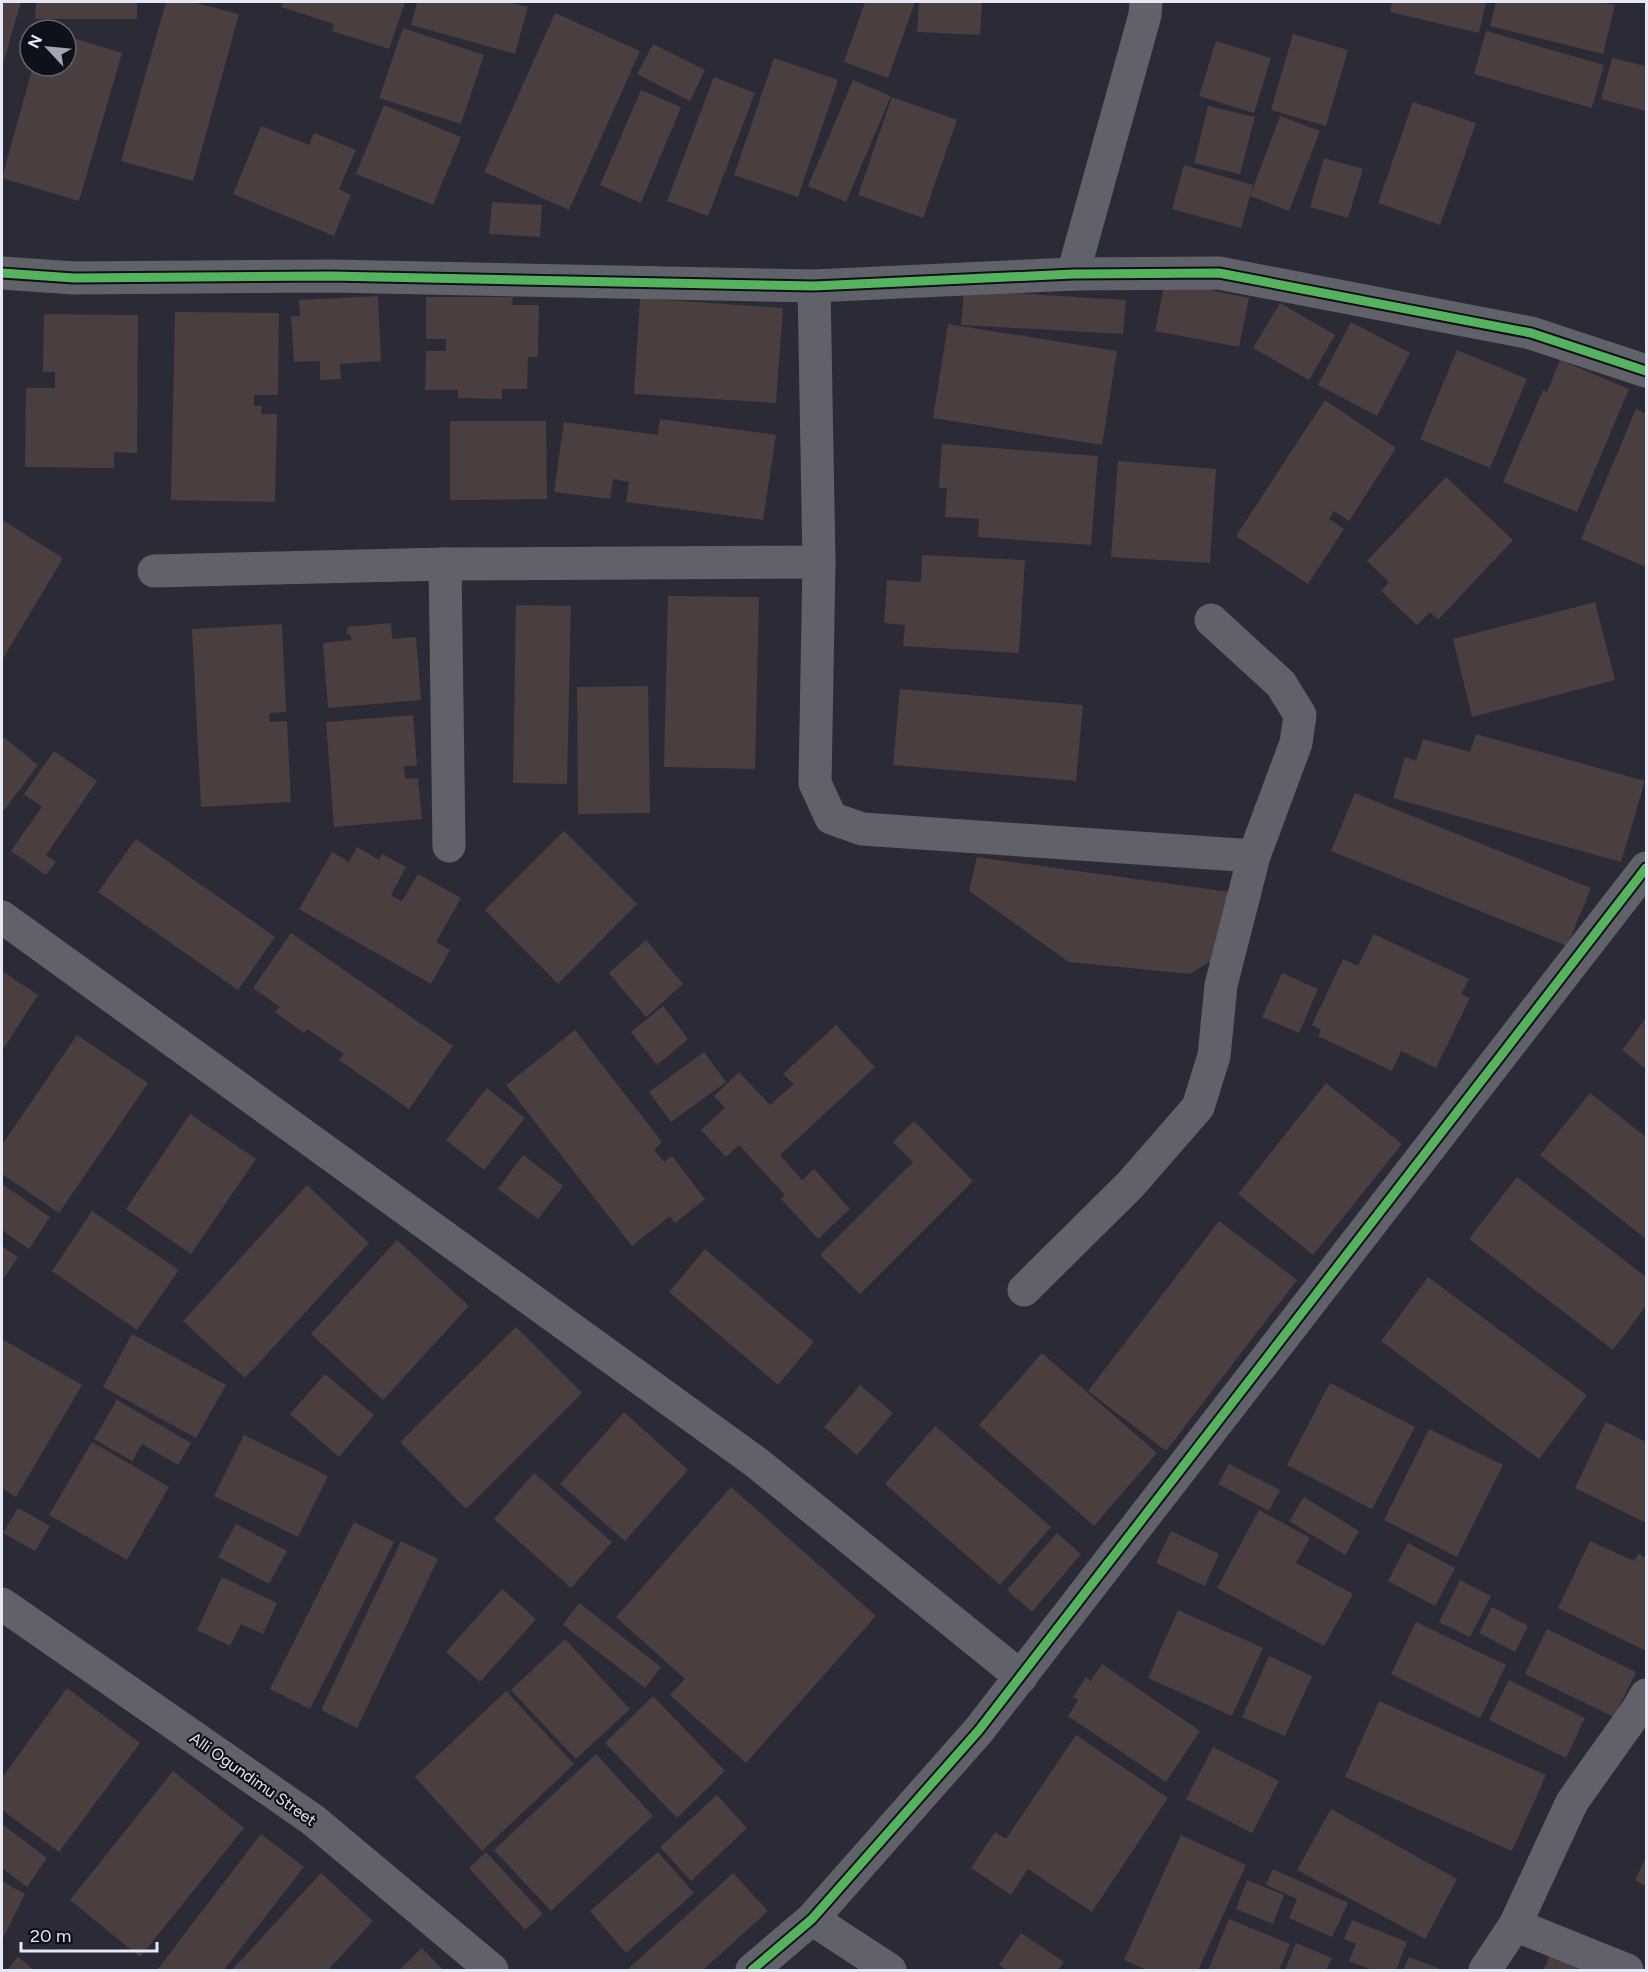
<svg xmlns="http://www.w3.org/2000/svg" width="1648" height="1972" font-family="Figtree,sans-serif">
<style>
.building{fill:#4a3e3e}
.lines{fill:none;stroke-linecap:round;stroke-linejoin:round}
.minor{stroke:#616269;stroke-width:33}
.cycleway-casing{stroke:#0f111a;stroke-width:13}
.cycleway{stroke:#56b35d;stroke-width:9}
.labels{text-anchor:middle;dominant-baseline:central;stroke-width:4.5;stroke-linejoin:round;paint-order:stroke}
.street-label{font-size:16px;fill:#e5e8f6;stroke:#0f111a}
</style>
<rect width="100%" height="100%" fill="#2a2b36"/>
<g class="building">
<path d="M 2,2 L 21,2 L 2,67 Z"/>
<path d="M 36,2 L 137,2 L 137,19 L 35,19 Z"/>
<path d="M 166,2 L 192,2 L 239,14 L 193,181 L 121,161 Z"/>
<path d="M 283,2 L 405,2 L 389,49 L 332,31 L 334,24 L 281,7 Z"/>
<path d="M 417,2 L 509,2 L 528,7 L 515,54 L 411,25 Z"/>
<path d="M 865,2 L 915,2 L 888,78 L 844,62 Z"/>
<path d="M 919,2 L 982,2 L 980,35 L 917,32 Z"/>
<path d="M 1392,2 L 1486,2 L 1479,33 L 1390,12 Z"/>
<path d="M 1496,2 L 1598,2 L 1615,5 L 1603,54 L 1490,26 Z"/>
<path d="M 555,13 L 640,51 L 569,210 L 484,172 Z"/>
<path d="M 403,28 L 484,55 L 461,124 L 379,98 Z"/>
<path d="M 1486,31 L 1604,65 L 1592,108 L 1474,74 Z"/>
<path d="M 1293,34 L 1348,50 L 1326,126 L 1271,110 Z"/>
<path d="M 66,36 L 122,53 L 79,201 L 2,178 L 33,66 L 66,66 Z"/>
<path d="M 1216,41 L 1271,58 L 1254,113 L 1199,96 Z"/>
<path d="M 653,44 L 705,70 L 690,101 L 637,74 Z"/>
<path d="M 774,58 L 838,80 L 798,197 L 734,175 Z"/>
<path d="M 1612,58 L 1646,66 L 1646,111 L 1601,99 Z"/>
<path d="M 714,77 L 755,93 L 708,216 L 667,201 Z"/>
<path d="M 853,80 L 891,96 L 846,202 L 808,186 Z"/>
<path d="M 641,90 L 681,107 L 641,203 L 600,185 Z"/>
<path d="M 892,97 L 957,120 L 923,218 L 858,195 Z"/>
<path d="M 1413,102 L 1476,123 L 1440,225 L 1378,203 Z"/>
<path d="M 384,105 L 461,137 L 433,205 L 356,174 Z"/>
<path d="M 1208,106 L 1255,117 L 1240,174 L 1194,163 Z"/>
<path d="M 1280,116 L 1320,131 L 1289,211 L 1250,196 Z"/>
<path d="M 261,126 L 309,145 L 314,133 L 356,150 L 339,189 L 351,195 L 334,236 L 233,194 Z"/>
<path d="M 1324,158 L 1363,169 L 1348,218 L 1310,207 Z"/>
<path d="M 1184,165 L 1253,185 L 1241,228 L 1172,209 Z"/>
<path d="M 492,202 L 542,205 L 540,237 L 489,234 Z"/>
<path d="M 1165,281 L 1249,298 L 1239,347 L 1155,331 Z"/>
<path d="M 964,290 L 1126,300 L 1123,334 L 961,325 Z"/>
<path d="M 378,296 L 381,361 L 340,364 L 341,379 L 320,380 L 320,361 L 294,362 L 291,316 L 300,316 L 299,300 Z"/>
<path d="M 426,297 L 513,297 L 512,305 L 539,305 L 538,357 L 528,357 L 527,389 L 502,389 L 502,399 L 458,398 L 458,390 L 425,390 L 426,351 L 446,351 L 446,339 L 426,339 Z"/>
<path d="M 640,298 L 783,308 L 776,403 L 634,394 Z"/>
<path d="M 1280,303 L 1335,335 L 1309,380 L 1253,348 Z"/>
<path d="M 175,312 L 279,313 L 278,395 L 254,395 L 254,406 L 262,406 L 261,414 L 277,414 L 275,502 L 171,500 Z"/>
<path d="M 44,314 L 138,315 L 137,453 L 114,452 L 114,468 L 25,467 L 26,388 L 55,388 L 55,372 L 43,372 Z"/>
<path d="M 1351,322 L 1410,353 L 1377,416 L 1318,385 Z"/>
<path d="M 948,324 L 1117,351 L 1102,445 L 933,418 Z"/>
<path d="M 1457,350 L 1527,379 L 1490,468 L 1420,439 Z"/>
<path d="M 1560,360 L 1629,389 L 1577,512 L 1503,482 L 1543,390 L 1547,392 Z"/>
<path d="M 1325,400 L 1396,448 L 1349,521 L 1334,511 L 1329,519 L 1344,529 L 1308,584 L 1236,536 Z"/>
<path d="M 1636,409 L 1646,414 L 1646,567 L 1581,539 Z"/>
<path d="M 660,419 L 776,435 L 763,520 L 626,502 L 629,482 L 613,479 L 610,499 L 554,492 L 564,422 L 658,435 Z"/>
<path d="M 450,421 L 546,421 L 547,499 L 450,500 Z"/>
<path d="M 942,444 L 1098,456 L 1091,545 L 978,537 L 979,519 L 945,517 L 947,488 L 939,488 Z"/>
<path d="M 1118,461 L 1216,469 L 1210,563 L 1111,557 Z"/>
<path d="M 1446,477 L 1513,540 L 1438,620 L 1430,612 L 1417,625 L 1381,591 L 1389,582 L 1367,561 Z"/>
<path d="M 2,520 L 63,558 L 2,660 Z"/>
<path d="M 922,555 L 1025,560 L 1019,653 L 903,646 L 905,625 L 884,623 L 887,580 L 921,582 Z"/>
<path d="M 668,596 L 759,597 L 755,769 L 664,767 Z"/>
<path d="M 1595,602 L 1615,680 L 1472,717 L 1453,639 Z"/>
<path d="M 516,605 L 571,606 L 567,784 L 513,783 Z"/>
<path d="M 391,623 L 392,639 L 416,637 L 421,700 L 328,708 L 323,643 L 352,640 L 350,634 L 347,634 L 347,627 Z"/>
<path d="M 282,624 L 286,712 L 269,713 L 270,722 L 287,721 L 291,802 L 201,807 L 192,629 Z"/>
<path d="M 648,686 L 650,813 L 578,814 L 577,687 Z"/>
<path d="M 900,689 L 1083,705 L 1076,781 L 893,765 Z"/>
<path d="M 413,715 L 417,766 L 404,766 L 405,779 L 418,778 L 422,819 L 334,827 L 326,722 Z"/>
<path d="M 1476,734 L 1645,781 L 1621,862 L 1393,798 L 1405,757 L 1416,761 L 1423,739 L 1470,752 Z"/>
<path d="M 2,736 L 38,765 L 2,813 Z"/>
<path d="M 54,751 L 97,781 L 46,855 L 56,862 L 46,875 L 11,851 L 42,807 L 24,794 Z"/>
<path d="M 1355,793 L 1591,888 L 1567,946 L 1331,851 Z"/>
<path d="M 564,831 L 637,904 L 558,984 L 485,910 Z"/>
<path d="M 136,839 L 275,937 L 238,990 L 98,892 Z"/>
<path d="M 357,847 L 379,860 L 382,854 L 406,867 L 391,895 L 402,901 L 418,874 L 461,898 L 436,942 L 450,950 L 431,984 L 299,909 L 332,852 L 349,862 Z"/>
<path d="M 977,857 L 1230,892 L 1223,953 L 1190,974 L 1069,962 L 969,891 Z"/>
<path d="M 291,933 L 453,1046 L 409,1109 L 339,1060 L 344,1054 L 307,1029 L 304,1033 L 275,1012 L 280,1007 L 253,988 Z"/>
<path d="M 1374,934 L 1469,979 L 1461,994 L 1470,998 L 1436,1068 L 1401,1051 L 1392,1071 L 1318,1036 L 1321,1030 L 1312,1025 L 1343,959 L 1358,966 Z"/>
<path d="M 646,940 L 683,984 L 646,1017 L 609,973 Z"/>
<path d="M 2,971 L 38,995 L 2,1051 Z"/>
<path d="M 1282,973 L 1318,989 L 1299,1033 L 1262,1017 Z"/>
<path d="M 663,1006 L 688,1039 L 657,1065 L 631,1032 Z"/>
<path d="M 1646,1018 L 1646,1069 L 1622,1050 Z"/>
<path d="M 836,1025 L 875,1067 L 780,1155 L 802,1180 L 814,1169 L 850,1209 L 818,1239 L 781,1199 L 785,1195 L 739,1145 L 726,1157 L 701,1130 L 725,1108 L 714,1096 L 739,1072 L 770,1105 L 794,1084 L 783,1074 Z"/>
<path d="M 575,1030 L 662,1142 L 654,1150 L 664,1162 L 672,1156 L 705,1199 L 675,1223 L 670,1216 L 632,1246 L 506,1085 Z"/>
<path d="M 77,1035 L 148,1083 L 59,1213 L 2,1174 L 2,1145 Z"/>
<path d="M 704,1052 L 726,1082 L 671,1122 L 649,1092 Z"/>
<path d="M 1326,1083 L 1402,1144 L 1313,1255 L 1238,1194 Z"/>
<path d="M 487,1088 L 525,1118 L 484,1170 L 446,1140 Z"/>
<path d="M 1590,1093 L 1646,1137 L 1646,1239 L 1540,1155 Z"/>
<path d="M 190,1114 L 256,1159 L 191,1254 L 126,1209 Z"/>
<path d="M 914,1121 L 973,1181 L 860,1294 L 820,1255 L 913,1162 L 893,1142 Z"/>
<path d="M 523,1155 L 563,1186 L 538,1219 L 498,1189 Z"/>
<path d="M 1517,1177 L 1646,1277 L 1646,1306 L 1613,1350 L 1469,1239 Z"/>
<path d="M 2,1184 L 50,1217 L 29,1249 L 2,1230 Z"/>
<path d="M 307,1185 L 369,1243 L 245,1378 L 183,1321 Z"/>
<path d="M 92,1211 L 179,1270 L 137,1330 L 52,1271 Z"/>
<path d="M 1219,1221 L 1297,1280 L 1166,1451 L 1088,1391 Z"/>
<path d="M 397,1240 L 469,1306 L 383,1400 L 311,1334 Z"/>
<path d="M 2,1246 L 18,1257 L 2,1281 Z"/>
<path d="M 705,1249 L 814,1342 L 778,1385 L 669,1292 Z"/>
<path d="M 1428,1277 L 1587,1395 L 1539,1459 L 1381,1341 Z"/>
<path d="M 516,1327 L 582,1393 L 466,1509 L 400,1442 Z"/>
<path d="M 132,1334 L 226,1385 L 196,1438 L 103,1387 Z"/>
<path d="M 2,1339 L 82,1385 L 16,1497 L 2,1488 Z"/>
<path d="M 1042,1353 L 1157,1453 L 1094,1526 L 979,1425 Z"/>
<path d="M 325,1374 L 374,1415 L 339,1457 L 290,1414 Z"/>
<path d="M 1330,1383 L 1415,1427 L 1372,1509 L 1287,1465 Z"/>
<path d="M 860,1385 L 893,1413 L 857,1455 L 824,1427 Z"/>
<path d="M 117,1400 L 191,1443 L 178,1465 L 142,1444 L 132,1461 L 94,1439 Z"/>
<path d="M 624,1412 L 688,1470 L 625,1541 L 560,1484 Z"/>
<path d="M 1606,1422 L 1646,1442 L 1646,1523 L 1575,1488 Z"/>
<path d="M 935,1426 L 1051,1527 L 1000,1585 L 885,1484 Z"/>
<path d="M 1429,1429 L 1503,1465 L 1457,1557 L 1384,1520 Z"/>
<path d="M 244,1435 L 328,1476 L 298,1537 L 214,1496 Z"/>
<path d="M 92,1442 L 169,1487 L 127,1560 L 49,1515 Z"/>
<path d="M 1229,1464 L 1280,1490 L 1269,1511 L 1218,1484 Z"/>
<path d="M 534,1473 L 612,1542 L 571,1588 L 494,1519 Z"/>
<path d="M 731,1487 L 876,1616 L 746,1763 L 670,1695 L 685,1679 L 616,1617 Z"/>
<path d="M 1304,1497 L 1359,1531 L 1345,1555 L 1289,1521 Z"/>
<path d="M 18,1508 L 50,1526 L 35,1551 L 3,1533 Z"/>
<path d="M 1259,1510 L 1310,1538 L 1296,1563 L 1353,1594 L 1324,1646 L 1217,1588 Z"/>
<path d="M 354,1522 L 394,1542 L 310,1709 L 270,1689 Z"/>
<path d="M 236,1524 L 287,1551 L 269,1584 L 218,1557 Z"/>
<path d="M 1171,1531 L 1219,1554 L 1205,1586 L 1156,1563 Z"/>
<path d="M 1057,1533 L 1081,1554 L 1032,1612 L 1007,1590 Z"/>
<path d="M 401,1541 L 438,1559 L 357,1728 L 321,1710 Z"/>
<path d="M 1590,1541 L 1634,1561 L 1638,1554 L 1646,1558 L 1646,1651 L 1558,1608 Z"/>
<path d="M 1408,1543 L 1455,1568 L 1435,1606 L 1388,1581 Z"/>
<path d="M 222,1577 L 277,1603 L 263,1634 L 241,1624 L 230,1646 L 197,1630 Z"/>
<path d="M 1460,1580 L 1491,1596 L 1470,1637 L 1439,1622 Z"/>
<path d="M 502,1589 L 536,1619 L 480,1682 L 446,1652 Z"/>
<path d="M 579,1603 L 661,1667 L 645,1688 L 563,1625 Z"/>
<path d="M 1492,1607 L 1528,1626 L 1515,1652 L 1479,1633 Z"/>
<path d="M 1178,1610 L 1263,1648 L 1232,1716 L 1148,1678 Z"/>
<path d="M 1416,1622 L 1506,1665 L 1480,1718 L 1391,1674 Z"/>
<path d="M 1547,1629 L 1636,1672 L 1614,1717 L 1525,1674 Z"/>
<path d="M 565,1639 L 630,1709 L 576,1759 L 511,1690 Z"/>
<path d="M 1269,1656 L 1312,1676 L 1285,1736 L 1242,1717 Z"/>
<path d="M 1102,1664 L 1200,1731 L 1166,1782 L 1068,1716 L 1078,1700 L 1073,1697 L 1086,1677 L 1091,1681 Z"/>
<path d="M 1509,1680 L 1585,1718 L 1566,1758 L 1489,1720 Z"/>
<path d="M 67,1688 L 140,1743 L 59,1852 L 2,1810 L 2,1778 Z"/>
<path d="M 506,1691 L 574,1764 L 482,1851 L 415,1777 Z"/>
<path d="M 653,1696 L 725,1771 L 677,1818 L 605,1743 Z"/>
<path d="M 1379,1701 L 1546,1775 L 1512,1851 L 1345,1777 Z"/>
<path d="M 1076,1735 L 1168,1798 L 1092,1912 L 1028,1869 L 1011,1895 L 971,1868 L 995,1832 L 1006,1839 Z"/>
<path d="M 1213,1747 L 1279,1781 L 1252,1833 L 1186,1799 Z"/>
<path d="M 596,1754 L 653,1816 L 551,1911 L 494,1850 Z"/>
<path d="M 173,1771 L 244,1828 L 140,1957 L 70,1900 Z"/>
<path d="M 717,1795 L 747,1828 L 691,1881 L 660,1847 Z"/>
<path d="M 1331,1809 L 1457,1879 L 1425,1939 L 1297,1870 Z"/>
<path d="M 2,1824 L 47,1858 L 27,1887 L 2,1868 Z"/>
<path d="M 261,1834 L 304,1867 L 224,1970 L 157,1970 Z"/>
<path d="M 1181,1835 L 1246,1865 L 1198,1970 L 1147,1970 L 1124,1960 Z"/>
<path d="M 486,1852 L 543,1914 L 525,1930 L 469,1868 Z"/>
<path d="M 658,1852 L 694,1893 L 626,1953 L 590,1911 Z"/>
<path d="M 1646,1857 L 1646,1886 L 1635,1880 Z"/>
<path d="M 1273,1869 L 1348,1903 L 1332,1937 L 1289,1918 L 1297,1899 L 1266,1885 Z"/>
<path d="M 321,1873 L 373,1921 L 328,1970 L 232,1970 Z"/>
<path d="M 733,1873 L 768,1911 L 703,1970 L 627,1970 Z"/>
<path d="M 1247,1880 L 1284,1895 L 1273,1924 L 1236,1909 Z"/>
<path d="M 2,1881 L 25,1894 L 2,1940 Z"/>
<path d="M 1229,1919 L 1290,1944 L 1279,1970 L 1208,1970 Z"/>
<path d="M 1352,1920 L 1407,1942 L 1396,1970 L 1372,1970 L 1349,1961 L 1356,1944 L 1344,1939 Z"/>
<path d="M 1021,1933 L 1064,1962 L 1058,1970 L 1007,1970 L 999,1965 Z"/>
<path d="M 1296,1943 L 1332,1958 L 1326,1970 L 1285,1970 Z"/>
<path d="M 422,1948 L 443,1970 L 399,1970 Z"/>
<path d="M 1551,1953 L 1581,1967 L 1579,1970 L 1543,1970 Z"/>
<path d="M 18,1957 L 34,1970 L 7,1970 Z"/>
<path d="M 1409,1957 L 1443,1970 L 1403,1970 Z"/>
</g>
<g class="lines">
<g class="minor">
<path d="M 2,273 L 74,278 L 331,276 L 814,286 L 1073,274 L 1219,273 L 1531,333 L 1646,371"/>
<path d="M 1073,274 L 1145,15 L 1146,2"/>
<path d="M 814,286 L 819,562 L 815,783 L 831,818 L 862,829 L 1254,856"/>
<path d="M 445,564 L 449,846"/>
<path d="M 154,571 L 445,564 L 819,562"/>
<path d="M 2,917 L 757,1463 L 1021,1677"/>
<path d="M 1024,1290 L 1131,1184 L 1198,1107 L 1214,1056 L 1221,985 L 1254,856 L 1296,743 L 1300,715 L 1281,684 L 1211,620"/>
<path d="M 2,1604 L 313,1820 L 492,1970"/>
<path d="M 812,1919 L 890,1970"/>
<path d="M 1515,1925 L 1627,1970"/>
<path d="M 752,1970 L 812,1919 L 979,1730 L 1646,868"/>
<path d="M 1485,1970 L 1515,1925 L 1572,1802 L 1638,1709 L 1646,1695"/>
</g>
<g class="cycleway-casing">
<g id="cycleway">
<path d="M 2,273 L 74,278 L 331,276 L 814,286 L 1073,274 L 1219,273 L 1531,333 L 1646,371"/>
<path d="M 752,1970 L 812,1919 L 979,1730 L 1646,868"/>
</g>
</g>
<use href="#cycleway" class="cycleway"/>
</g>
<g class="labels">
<g class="street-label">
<text transform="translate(253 1779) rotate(35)">Alli Ogundimu Street</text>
</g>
</g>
<rect width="1648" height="1972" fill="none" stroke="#e5e8f6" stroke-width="6"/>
<g transform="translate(48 48) rotate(296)"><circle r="28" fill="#0f111a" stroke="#656772" stroke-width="1.5"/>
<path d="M0-4.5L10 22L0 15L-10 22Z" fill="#a4a6b3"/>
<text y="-9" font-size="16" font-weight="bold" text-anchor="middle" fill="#e5e8f6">N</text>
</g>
<path d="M21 1942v9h136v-9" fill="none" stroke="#e5e8f6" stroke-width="3"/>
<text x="30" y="1942" font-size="18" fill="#e5e8f6" stroke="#0f111a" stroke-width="4.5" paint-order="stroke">20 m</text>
</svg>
